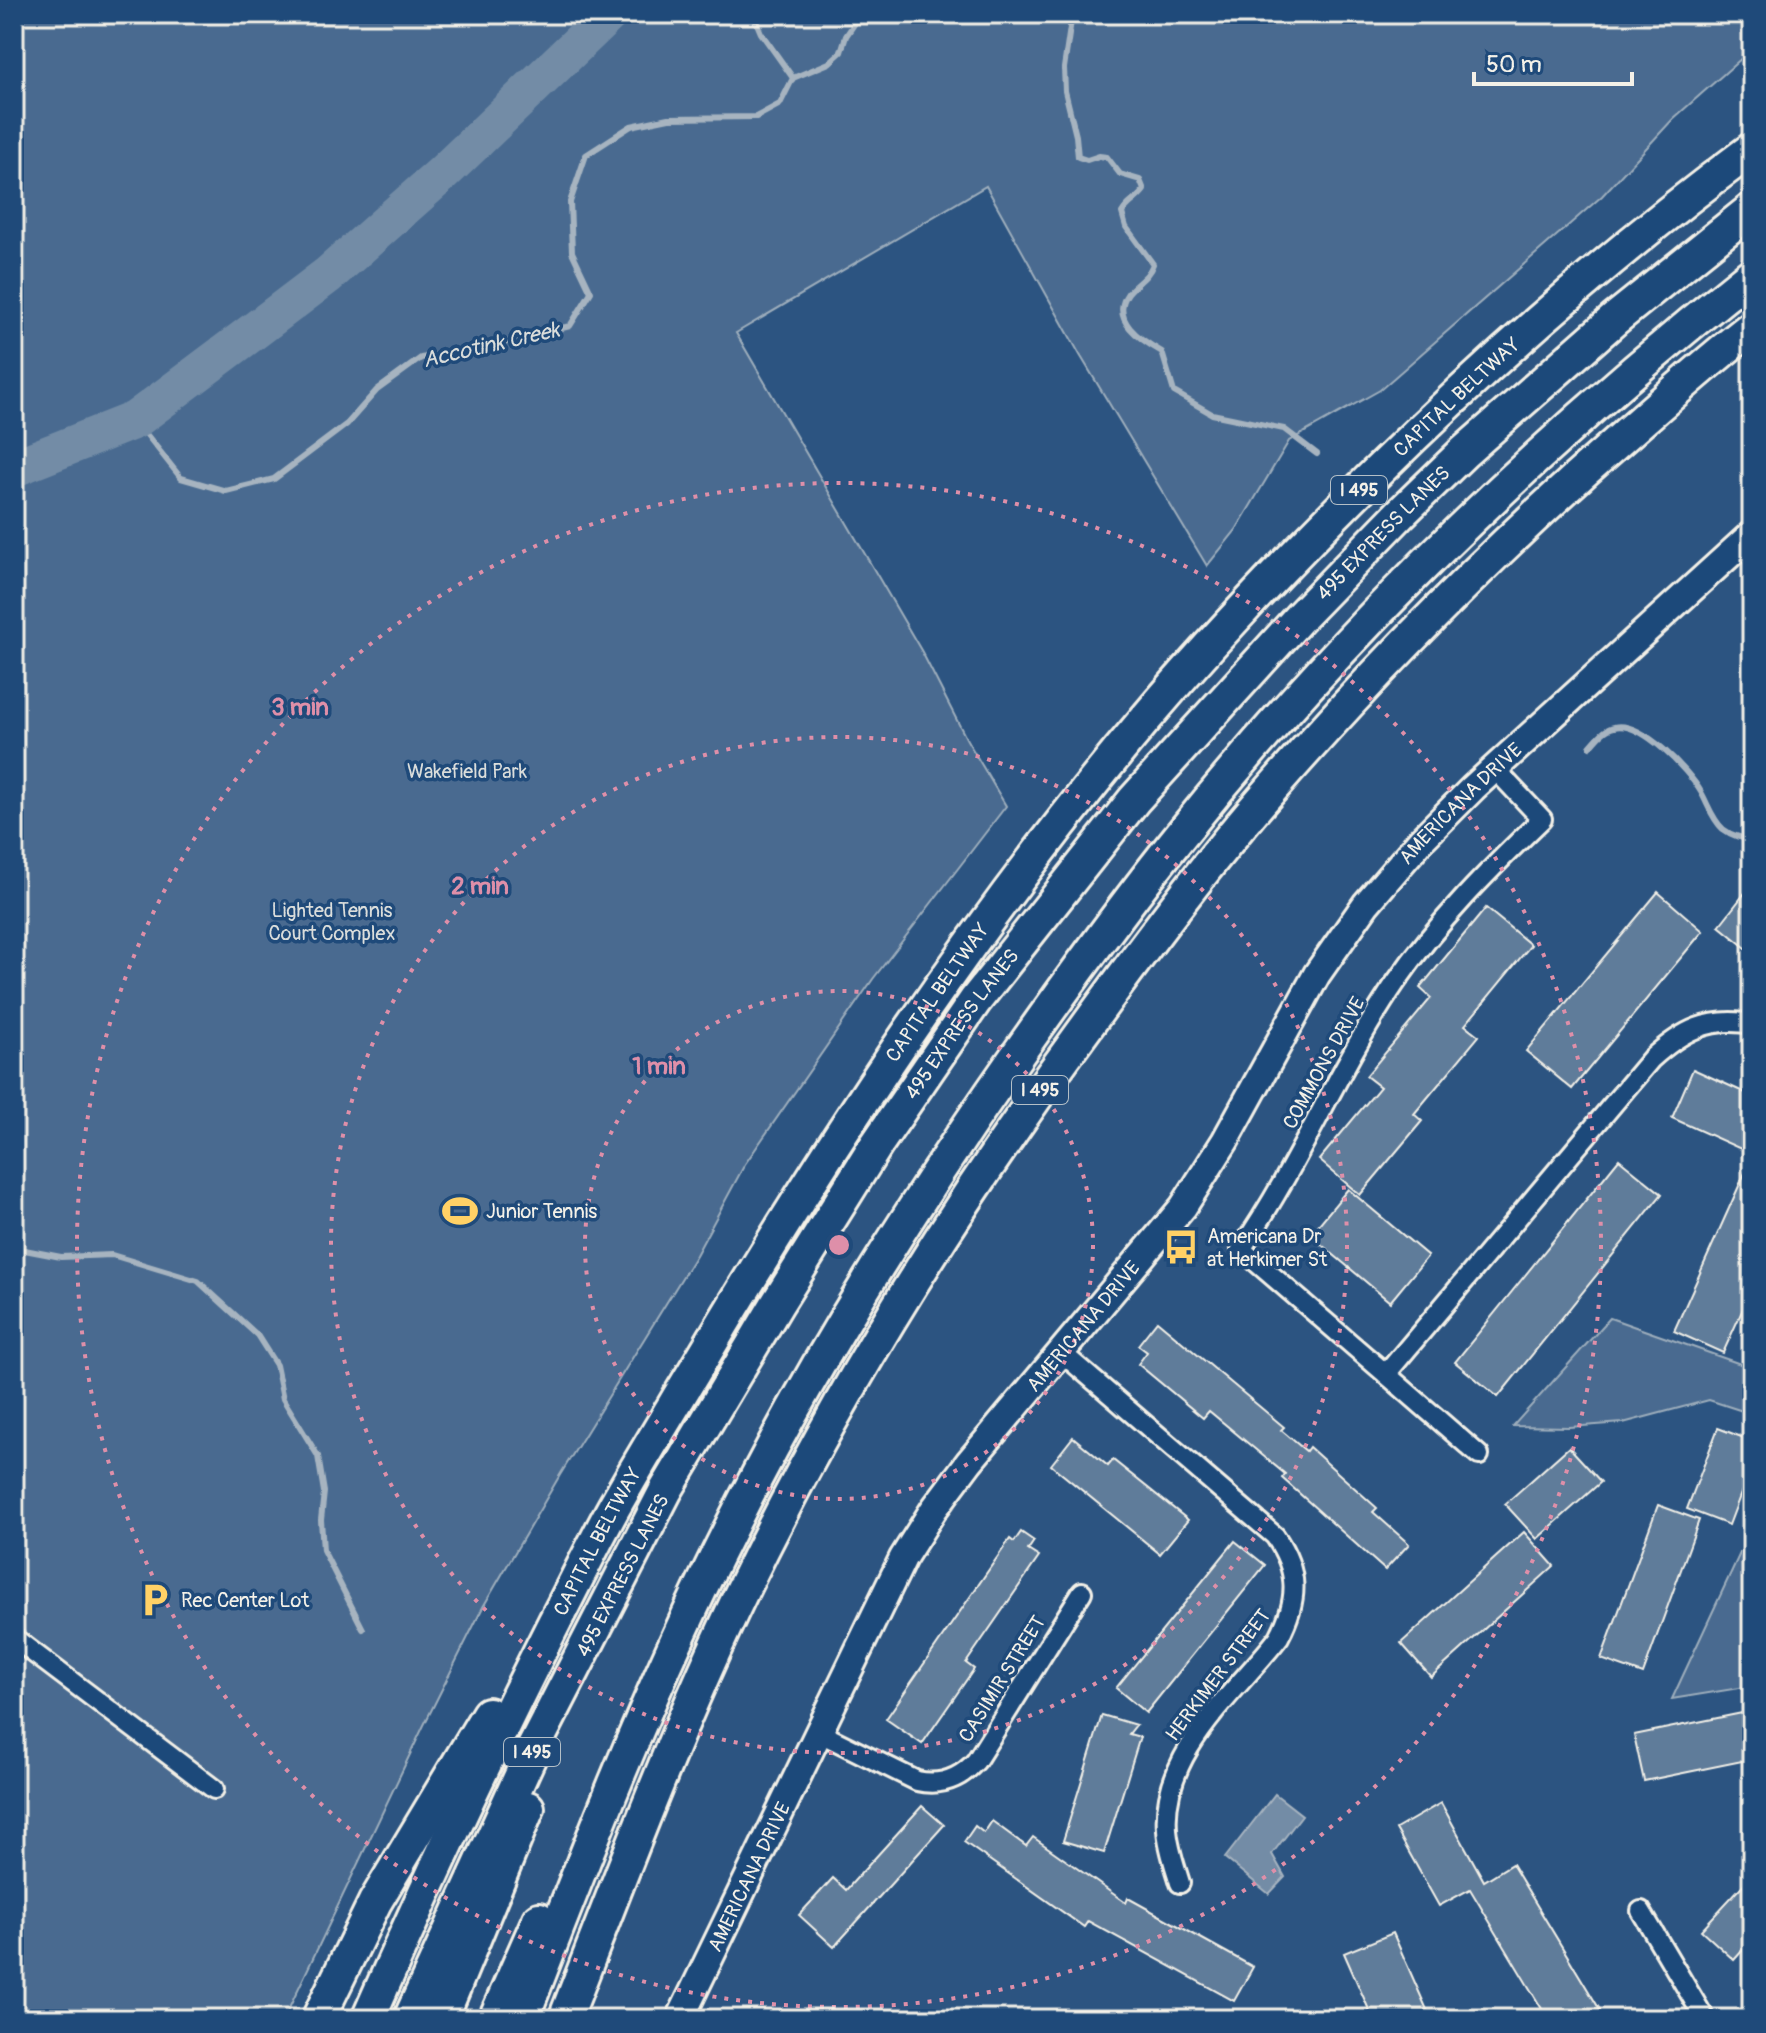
<svg xmlns="http://www.w3.org/2000/svg" width="1766" height="2033" font-family="Pangolin,sans-serif">
<style>
.green{fill:#496b90;stroke:#9eaebc;stroke-width:2}
.water{fill:#738ca6;stroke:#a7b4c0;stroke-width:2}
.lines{fill:none;stroke-linecap:round;stroke-linejoin:round}
.stream{stroke:#a7b4c0;stroke-width:6}
.river{stroke:#738ca6;stroke-width:38}
.building{fill:#5e7b9a;stroke:#f4f1e8;stroke-width:2}
.street-casing{stroke:#f4f1e8;stroke-width:24}
.secondary-casing{stroke:#f4f1e8;stroke-width:32}
.highway-casing{stroke:#f4f1e8;stroke-width:38}
.street{stroke:#1f4a7a;stroke-width:18}
.secondary{stroke:#1f4a7a;stroke-width:26}
.highway{stroke:#1f4a7a;stroke-width:32}
.ring{fill:none;stroke:#de8fa9;stroke-width:4;stroke-dasharray:4 8}
.labels{text-anchor:middle;dominant-baseline:central;stroke-width:7;stroke-linejoin:round;paint-order:stroke}
.shield{fill:#1f4a7a;stroke:#b4bfc7;stroke-width:2}
.shield-label{font-size:18px;font-weight:bold;fill:#f4f1e8}
.street-label{font-size:20px;fill:#f4f1e8;stroke:#1f4a7a}
.park-label{font-size:20px;fill:#dadddb;stroke:#1f4a7a}
.poi-label{font-size:20px;fill:#f4f1e8;stroke:#1f4a7a;text-anchor:start}
.water-label{font-size:22px;font-style:italic;fill:#dadddb;stroke:#1f4a7a}
.centre{fill:#de8fa9;stroke:#1f4a7a;stroke-width:4}
.ring-label{font-size:24px;text-anchor:middle;font-weight:bold;fill:#de8fa9;stroke:#1f4a7a;stroke-width:7;stroke-linejoin:round;paint-order:stroke}
</style>
<rect width="100%" height="100%" fill="#2c5481"/>
<filter id="ink" filterUnits="userSpaceOnUse"><feTurbulence type="fractalNoise" baseFrequency=".0125" numOctaves="2"/><feDisplacementMap in="SourceGraphic" scale="16" xChannelSelector="R" yChannelSelector="G"/><feConvolveMatrix kernelMatrix="1 2 1 2 8 2 1 2 1" color-interpolation-filters="sRGB"/></filter>
<g filter="url(#ink)">
<g class="green">
<path d="M 24,14 L 1752,14 L 1752,49 L 1673,119 L 1602,196 L 1380,390 L 1289,441 L 1236,530 L 1207,566 L 1080,355 L 986,186 L 736,333 L 922,652 L 967,740 L 1006,806 L 873,979 L 745,1164 L 696,1255 L 560,1475 L 483,1607 L 424,1725 L 284,2019 L 14,2019 L 14,24 Z"/>
<path d="M 1610,1318 L 1752,1368 L 1752,1414 L 1709,1400 L 1623,1423 L 1569,1427 L 1513,1426 Z"/>
<path d="M 1752,1528 L 1752,1686 L 1672,1699 L 1741,1551 Z"/>
</g>
<path class="water" d="M 1275,1794 L 1302,1815 L 1272,1854 L 1285,1877 L 1269,1894 L 1225,1858 Z"/>
<g class="lines">
<g class="stream">
<path d="M 1072,14 L 1064,68 L 1065,91 L 1076,136 L 1078,157 L 1087,160 L 1099,156 L 1107,157 L 1120,174 L 1140,180 L 1144,190 C 1137,200 1128,202 1122,213 L 1126,227 L 1153,264 C 1148,278 1137,282 1128,293 C 1109,320 1141,340 1162,352 L 1174,392 L 1212,414 L 1284,429 L 1317,454"/>
<path d="M 793,78 L 829,63 L 841,52 L 846,36 L 861,14"/>
<path d="M 135,420 L 181,478 L 226,491 L 274,479 L 347,424 L 377,390 L 421,358 L 487,347 L 570,326 L 591,292 L 572,252 L 570,202 L 586,155 L 631,126 L 669,118 L 756,117 L 780,104 L 793,78 L 761,33 L 753,14"/>
<path d="M 1590,747 C 1596,740 1604,729 1614,727 C 1641,720 1688,770 1701,792 C 1708,804 1712,819 1723,829 C 1732,836 1742,838 1752,840"/>
<path d="M 14,1248 L 61,1257 L 112,1255 L 198,1281 L 257,1335 L 276,1365 L 283,1399 L 318,1456 L 324,1492 L 321,1520 L 323,1550 L 363,1629"/>
</g>
<path class="river" d="M 14,468 L 135,420 L 254,331 L 328,275 L 442,174 L 609,14"/>
</g>
<g class="building">
<path d="M 1752,884 L 1752,953 L 1719,926 Z"/>
<path d="M 1658,892 L 1703,931 L 1572,1089 L 1526,1051 Z"/>
<path d="M 1486,908 L 1531,945 L 1465,1025 L 1479,1036 L 1414,1114 L 1422,1121 L 1360,1195 L 1319,1160 L 1380,1087 L 1366,1076 L 1431,998 L 1420,988 Z"/>
<path d="M 1693,1069 L 1752,1096 L 1752,1154 L 1672,1118 Z"/>
<path d="M 1752,1157 L 1752,1289 L 1723,1353 L 1674,1331 Z"/>
<path d="M 1619,1159 L 1662,1194 L 1498,1397 L 1455,1362 Z"/>
<path d="M 1348,1189 L 1428,1256 L 1390,1302 L 1310,1235 Z"/>
<path d="M 1157,1321 L 1284,1427 L 1281,1430 L 1306,1451 L 1309,1447 L 1377,1508 L 1373,1512 L 1409,1544 L 1385,1570 L 1282,1478 L 1285,1474 L 1209,1411 L 1203,1418 L 1138,1364 L 1147,1352 L 1138,1345 Z"/>
<path d="M 1718,1428 L 1752,1441 L 1752,1464 L 1729,1525 L 1687,1509 Z"/>
<path d="M 1073,1437 L 1108,1466 L 1113,1460 L 1188,1520 L 1160,1554 L 1051,1465 Z"/>
<path d="M 1569,1447 L 1601,1482 L 1537,1539 L 1505,1504 Z"/>
<path d="M 1658,1505 L 1699,1520 L 1643,1674 L 1601,1659 Z"/>
<path d="M 1021,1532 L 1034,1541 L 1028,1550 L 1039,1557 L 966,1663 L 974,1669 L 922,1744 L 886,1719 L 1010,1539 L 1014,1542 Z"/>
<path d="M 1524,1532 L 1554,1566 L 1431,1677 L 1401,1643 Z"/>
<path d="M 1235,1541 L 1265,1565 L 1146,1713 L 1116,1688 Z"/>
<path d="M 1752,1711 L 1752,1759 L 1644,1781 L 1634,1735 Z"/>
<path d="M 1102,1715 L 1136,1725 L 1129,1734 L 1140,1737 L 1104,1853 L 1063,1841 Z"/>
<path d="M 1441,1803 L 1484,1881 L 1512,1864 L 1600,2010 L 1584,2019 L 1548,2019 L 1470,1889 L 1439,1906 L 1396,1829 Z"/>
<path d="M 922,1806 L 944,1825 L 834,1947 L 799,1915 L 833,1878 L 846,1890 Z"/>
<path d="M 992,1821 L 1026,1846 L 1033,1837 L 1126,1903 L 1128,1898 L 1253,1967 L 1234,2001 L 1088,1921 L 1084,1927 L 964,1842 L 975,1826 L 984,1833 Z"/>
<path d="M 1752,1875 L 1752,1940 L 1734,1960 L 1701,1930 Z"/>
<path d="M 1393,1933 L 1431,2019 L 1373,2019 L 1344,1953 Z"/>
</g>
<g class="lines">
<g class="street-casing">
<g id="street">
<path d="M 1062,1353 L 1275,1536 C 1299,1571 1299,1599 1279,1637 C 1236,1693 1161,1751 1167,1829 C 1168,1848 1175,1866 1180,1883"/>
<path d="M 1386,1374 L 1241,1249 C 1300,1164 1338,1067 1396,982 C 1438,921 1489,870 1542,819 L 1494,768"/>
<path d="M 1479,1455 L 1386,1374 L 1651,1059 C 1682,1031 1709,1016 1752,1024"/>
<path d="M 14,1638 L 214,1789"/>
<path d="M 818,1732 L 917,1781 C 940,1786 960,1779 976,1761 L 1082,1592"/>
<path d="M 1641,1911 L 1705,2019"/>
</g>
</g>
<g class="secondary-casing">
<g id="secondary">
<path id="s1" d="M 680,2019 L 903,1558 L 934,1509 L 969,1462 L 1183,1207 L 1225,1141 L 1317,974 L 1366,904 L 1421,840 L 1473,788 L 1752,534"/>
</g>
</g>
<g class="highway-casing">
<g id="highway">
<path d="M 318,2019 L 375,1902 L 488,1714"/>
<path id="s2" d="M 368,2019 C 427,1885 488,1753 554,1623 C 574,1585 593,1545 614,1507 C 641,1459 670,1412 698,1365 C 831,1141 974,923 1142,723 C 1215,636 1295,553 1376,473 C 1494,357 1619,247 1752,149"/>
<path id="s3" d="M 410,2019 L 535,1745 L 666,1490 L 777,1304 L 877,1144 L 975,1001 L 1134,800 L 1300,617 L 1401,513 L 1463,453 L 1615,319 L 1752,209"/>
<path d="M 441,2019 L 528,1808"/>
<path d="M 495,2019 L 539,1919"/>
<path d="M 522,2019 C 586,1853 650,1687 730,1529 C 811,1366 907,1213 1011,1064 C 1065,987 1120,910 1179,837 C 1347,627 1542,441 1752,274"/>
<path d="M 565,2019 C 621,1876 675,1730 742,1591 C 838,1392 956,1204 1087,1026 C 1142,950 1199,873 1261,801 C 1374,671 1494,549 1624,436 C 1666,399 1708,361 1752,327"/>
</g>
</g>
<use href="#street" class="street"/>
<use href="#secondary" class="secondary"/>
<use href="#highway" class="highway"/>
</g>
</g>
<g class="ring">
<circle cx="839" cy="1245" r="254"/>
<circle cx="839" cy="1245" r="508"/>
<circle cx="839" cy="1245" r="762"/>
</g>
<defs>
<g id="stadium-bare" transform="scale(2.76)"><path d="M0-5a6.5 5 0 1 0 0 10a6.5 5 0 1 0 0-10ZM-3.5-1.8h7v3.6h-7Z" fill="#ffd166" stroke="#1f4a7a" stroke-width="2.5" paint-order="stroke"/></g>
<g id="bus-bare" transform="scale(2.76)"><path d="M-5-6H5V4H4V6H2V4H-2V6H-4V4H-5ZM-3.5-4V0h7V-4ZM-3.5 1.2v1.5H-2V1.2ZM2 1.2v1.5H3.5V1.2Z" fill="#ffd166" stroke="#1f4a7a" stroke-width="2.5" paint-order="stroke"/></g>
<g id="parking-bare" transform="scale(2.76)"><path d="M-3.5-5.5H1a3.5 3.5 0 0 1 0 7H-1V5.5H-3.5ZM-1-3.4V-.6H.8a1.4 1.4 0 0 0 0-2.8Z" fill="#ffd166" stroke="#1f4a7a" stroke-width="2.5" paint-order="stroke"/></g>
</defs>
<g fill-rule="evenodd">
<use href="#stadium-bare" x="460" y="1211"/>
<use href="#bus-bare" x="1181" y="1247"/>
<use href="#parking-bare" x="155" y="1600"/>
</g>
<g class="labels">
<g class="shield">
<rect x="1331" y="476" width="56" height="28" rx="6"/>
<rect x="1012" y="1076" width="56" height="28" rx="6"/>
<rect x="504" y="1738" width="56" height="28" rx="6"/>
</g>
<g class="shield-label">
<text x="1359" y="490">I 495</text>
<text x="1040" y="1090">I 495</text>
<text x="532" y="1752">I 495</text>
</g>
<g class="street-label">
<text stroke="none"><textPath href="#s2" startOffset="1968">CAPITAL BELTWAY</textPath></text>
<text stroke="none"><textPath href="#s3" startOffset="1788">495 EXPRESS LANES</textPath></text>
<text stroke="none"><textPath href="#s1" startOffset="1454">AMERICANA DRIVE</textPath></text>
<text stroke="none"><textPath href="#s2" startOffset="1176">CAPITAL BELTWAY</textPath></text>
<text stroke="none"><textPath href="#s3" startOffset="1140">495 EXPRESS LANES</textPath></text>
<text transform="translate(1324 1063) rotate(-61)">COMMONS DRIVE</text>
<text stroke="none"><textPath href="#s1" startOffset="806">AMERICANA DRIVE</textPath></text>
<text stroke="none"><textPath href="#s2" startOffset="530">CAPITAL BELTWAY</textPath></text>
<text stroke="none"><textPath href="#s3" startOffset="492">495 EXPRESS LANES</textPath></text>
<text transform="translate(1218 1675) rotate(-53)">HERKIMER STREET</text>
<text transform="translate(1002 1679) rotate(-58)">CASIMIR STREET</text>
<text stroke="none"><textPath href="#s1" startOffset="158">AMERICANA DRIVE</textPath></text>
</g>
<g class="park-label">
<text x="467" y="771">Wakefield Park</text>
<text x="332" y="910">Lighted Tennis<tspan x="332" dy="23">Court Complex</tspan></text>
</g>
<g class="poi-label">
<text x="486" y="1211">Junior Tennis</text>
<text x="1207" y="1236">Americana Dr<tspan x="1207" dy="23">at Herkimer St</tspan></text>
<text x="181" y="1600">Rec Center Lot</text>
</g>
<g class="water-label">
<text transform="translate(491 345) rotate(-13)">Accotink Creek</text>
</g>
</g>
<circle cx="839" cy="1245" r="12" class="centre"/>
<g class="ring-label">
<text x="300" y="715">3 min</text>
<text x="480" y="894">2 min</text>
<text x="659" y="1074">1 min</text>
</g>
<rect width="1766" height="2033" fill="none" stroke="#1f4a7a" stroke-width="48"/>
<rect x="24" y="24" width="1718" height="1985" fill="none" stroke="#f4f1e8" stroke-width="3" filter="url(#ink)"/>
<path d="M1474 72v12h158v-12" fill="none" stroke="#f4f1e8" stroke-width="4"/>
<text x="1486" y="72" font-size="24" fill="#f4f1e8" stroke="#1f4a7a" stroke-width="6" paint-order="stroke">50 m</text>
</svg>
